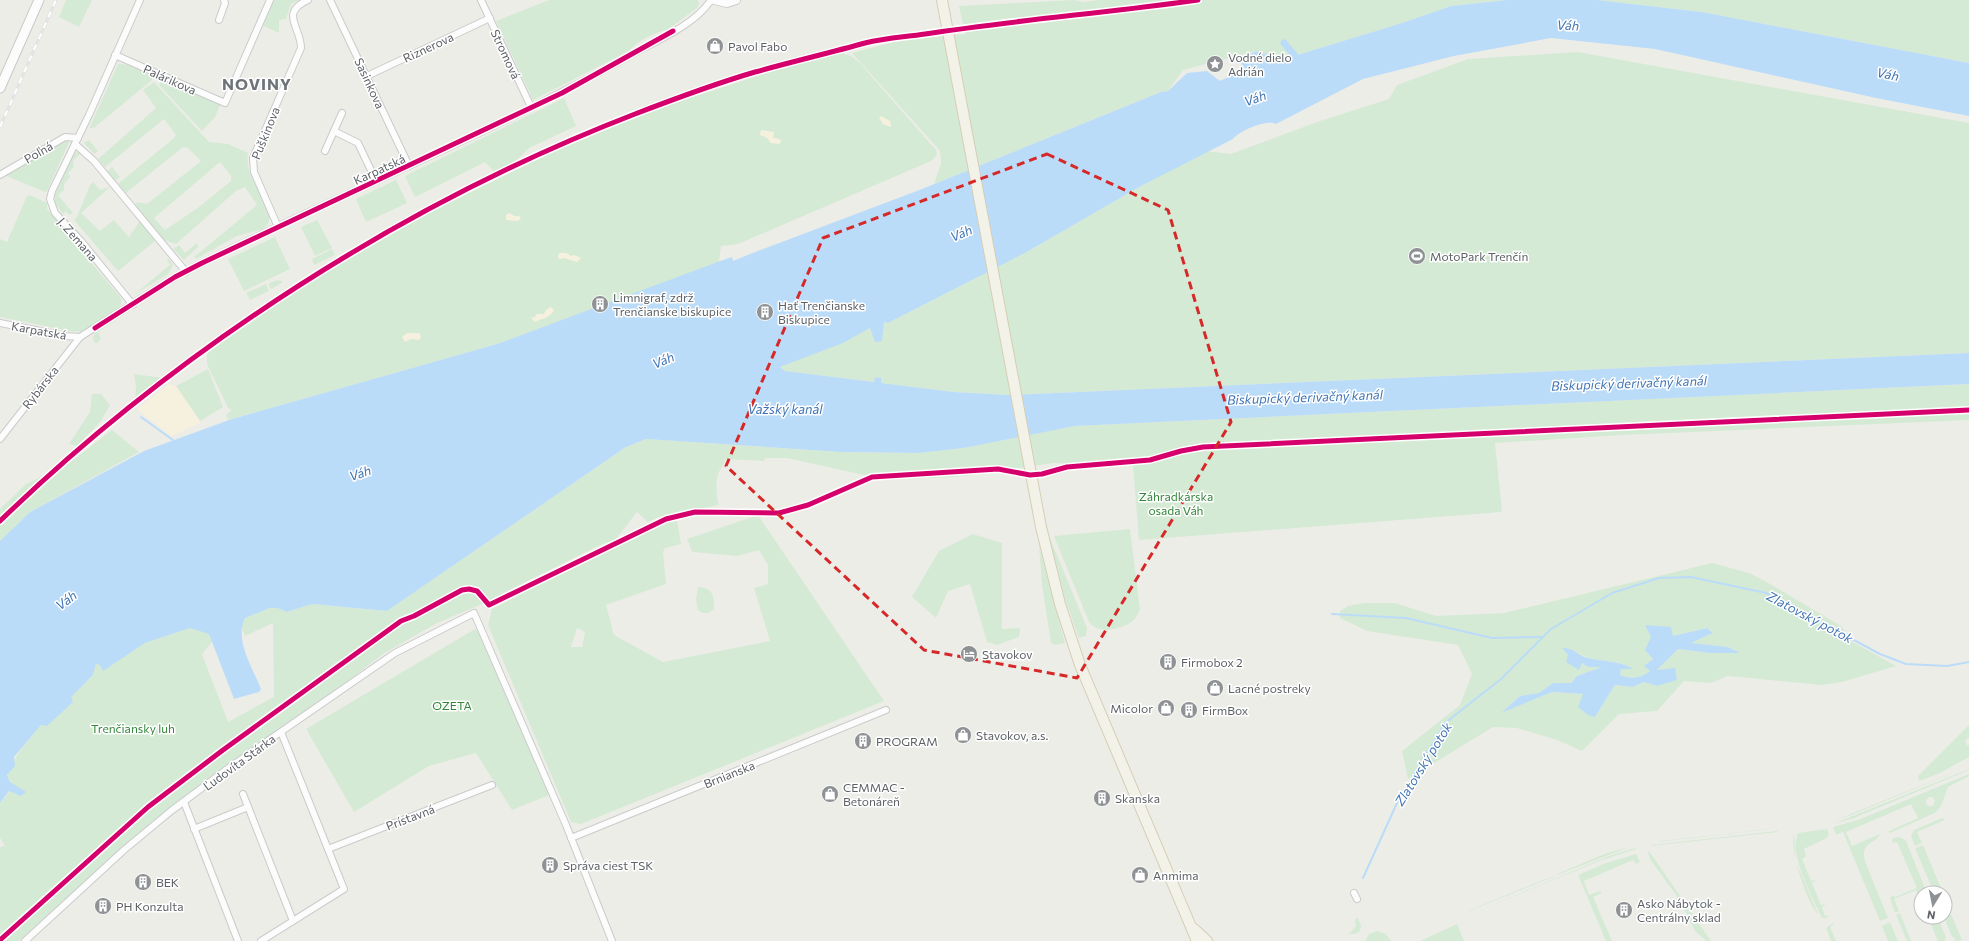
<svg xmlns="http://www.w3.org/2000/svg" width="1969" height="941" font-family="Commissioner,sans-serif">
<style>
.green{fill:#d5ead4;fill-rule:evenodd}
.sand{fill:#f5f1de}
.water{fill:#bbdcf8}
.lines{fill:none;stroke-linecap:round;stroke-linejoin:round}
.stream{stroke:#bbdcf8;stroke-width:2}
.canal{stroke:#bbdcf8;stroke-width:7}
.minor-casing{stroke:#cacbca;stroke-width:8}
.tertiary-casing{stroke:#cacbca;stroke-width:10}
.secondary-casing{stroke:#c9cac8;stroke-width:11}
.primary-casing{stroke:#d5ceb5;stroke-width:12}
.minor{stroke:#fcfcfc;stroke-width:6}
.tertiary{stroke:#fcfcfc;stroke-width:8}
.secondary{stroke:#fcfcfc;stroke-width:9}
.primary{stroke:#f3f2e8;stroke-width:10}
.rail-casing{stroke:#e4e4e3;stroke-width:3.5}
.rail{stroke:#fff;stroke-width:2;stroke-dasharray:6;stroke-linecap:butt}
.cycleway-casing{stroke:#fff;stroke-width:8}
.cycleway{stroke:#d6006c;stroke-width:5}
.marked{fill:none;stroke:#d62828;stroke-width:3;stroke-dasharray:8 5;stroke-linejoin:round}
.labels{text-anchor:middle;dominant-baseline:central;stroke-width:3;stroke-linejoin:round;paint-order:stroke}
.poi-label{font-size:12px;fill:#5d6166;stroke:#fff;text-anchor:start}
.street-label{font-size:12px;fill:#5d6166;stroke:#fff}
.park-label{font-size:12px;fill:#34863b;stroke:#fff}
.water-label{font-size:13px;font-style:italic;fill:#4074b4;stroke:#fff}
.district-label{font-size:16px;font-weight:bold;letter-spacing:1px;fill:#6e7378;stroke:#fff}
</style>
<rect width="100%" height="100%" fill="#edede8"/>
<g class="green">
<path d="M 66,0 L 92,0 L 79,27 L 59,17 Z"/>
<path d="M 271,0 L 300,0 L 291,4 L 286,19 L 279,20 L 279,33 L 262,25 Z"/>
<path d="M 549,0 L 698,0 L 699,4 L 697,8 L 667,30 C 655,32 637,41 629,51 L 533,100 L 496,21 Z"/>
<path d="M 1073,0 L 1084,2 L 1098,0 L 1507,0 L 1451,6 L 1402,23 L 1294,56 L 1278,58 L 1256,51 L 1183,70 L 1168,91 L 1161,92 L 934,184 L 941,163 L 940,151 L 852,53 L 902,40 L 965,34 L 959,6 Z"/>
<path d="M 1597,0 L 1969,0 L 1969,63 L 1702,12 Z"/>
<path d="M 1578,52 L 1969,123 L 1969,353 L 1009,395 L 954,392 L 881,383 L 881,378 L 875,377 L 874,382 L 785,371 L 780,367 L 871,328 L 874,337 L 881,341 L 884,322 L 888,323 L 1025,253 L 1141,186 L 1207,151 L 1231,154 L 1320,121 L 1389,99 L 1397,85 L 1468,59 Z"/>
<path d="M 841,53 L 851,56 L 859,62 L 936,150 L 937,155 L 931,161 L 738,244 L 721,246 L 719,262 L 709,267 L 497,344 L 228,420 L 226,415 L 232,410 L 228,408 L 207,364 L 207,354 L 213,346 L 305,284 L 396,229 L 583,137 L 687,99 L 806,60 Z"/>
<path d="M 118,64 C 129,63 143,71 152,77 L 152,80 L 95,127 L 89,129 Z"/>
<path d="M 162,78 L 221,103 L 215,117 L 202,131 L 159,85 Z"/>
<path d="M 154,82 L 209,142 L 228,144 L 248,153 C 246,169 252,177 259,191 C 263,199 266,209 270,217 L 268,224 L 263,229 L 237,236 L 196,259 L 194,257 L 257,205 L 245,187 L 236,191 L 176,244 L 161,239 L 134,206 L 137,202 L 147,204 L 201,161 L 188,148 L 183,147 L 126,193 L 118,184 L 174,138 L 176,135 L 164,119 L 105,167 L 98,159 L 156,108 L 143,90 ZM 220,162 L 231,176 L 231,181 L 199,207 L 165,230 L 154,218 Z"/>
<path d="M 564,98 L 576,126 L 529,148 L 508,169 L 496,174 L 485,162 L 415,197 L 405,176 Z"/>
<path d="M 65,138 L 70,140 L 47,191 L 45,192 L 4,175 Z"/>
<path d="M 89,140 L 98,151 L 94,154 L 84,143 Z"/>
<path d="M 77,152 L 81,153 L 73,161 L 74,167 L 68,173 L 70,177 L 64,184 L 64,190 L 58,195 L 73,213 L 69,215 L 66,211 L 63,214 L 55,203 L 55,195 L 72,156 Z"/>
<path d="M 112,167 L 120,177 L 115,181 L 107,171 Z"/>
<path d="M 396,180 L 407,203 L 366,222 L 356,199 Z"/>
<path d="M 93,182 L 100,190 L 110,187 L 81,213 L 100,231 L 114,220 L 129,237 L 140,221 L 155,241 L 118,271 L 74,220 L 77,217 L 90,185 Z"/>
<path d="M 30,195 L 47,203 L 47,209 C 53,216 60,221 67,227 L 66,232 L 73,240 L 75,237 L 89,260 L 121,298 L 121,304 L 118,309 L 84,332 L 69,331 L 0,317 L 0,239 L 7,242 L 27,196 Z"/>
<path d="M 317,220 L 332,248 L 315,256 L 301,227 Z"/>
<path d="M 275,237 L 290,269 L 244,291 L 228,259 Z"/>
<path d="M 197,243 L 198,247 L 184,260 L 173,249 L 179,245 L 185,253 Z"/>
<path d="M 332,249 L 335,255 L 314,265 L 312,259 Z"/>
<path d="M 168,258 L 173,265 L 168,274 L 135,294 L 170,265 L 167,260 Z"/>
<path d="M 277,280 L 282,281 L 282,283 L 271,289 L 268,284 Z"/>
<path d="M 266,284 L 269,291 L 250,300 L 246,293 Z"/>
<path d="M 161,290 L 98,332 L 101,339 L 97,343 L 94,342 L 93,337 L 97,331 Z"/>
<path d="M 208,369 L 223,407 L 200,421 L 176,386 Z"/>
<path d="M 134,374 L 163,378 L 135,401 L 136,386 Z"/>
<path d="M 1969,384 L 1969,420 L 1623,435 L 1495,443 L 1502,512 L 1139,540 L 1133,466 L 1054,463 L 956,477 L 887,480 L 787,458 L 765,458 L 764,461 L 725,459 C 724,465 723,465 720,470 C 715,477 716,497 719,505 L 659,517 L 648,522 L 637,512 L 616,539 L 596,547 L 475,607 L 437,623 L 383,654 L 156,828 L 155,822 L 100,868 L 19,941 L 0,941 L 0,847 L 5,846 L 0,838 L 0,803 L 10,791 L 10,782 L 7,774 C 25,734 62,705 93,675 L 96,664 L 100,665 L 103,670 L 145,643 L 190,628 L 209,633 L 212,642 L 202,654 L 228,722 L 274,697 L 273,623 L 245,636 L 241,626 L 245,618 L 270,608 L 277,608 L 287,612 L 312,604 L 387,611 L 626,447 L 646,439 L 841,452 L 919,453 L 964,448 L 1074,426 Z"/>
<path d="M 92,394 L 101,394 L 110,405 L 101,421 L 77,446 L 69,444 L 90,412 Z"/>
<path d="M 112,430 L 139,452 L 30,512 L 0,541 L 0,509 L 26,484 L 68,464 Z"/>
<path d="M 758,515 L 884,701 L 581,824 L 571,822 L 488,625 L 492,609 L 589,559 L 674,520 L 677,521 L 681,544 L 665,548 L 663,552 L 666,584 L 606,605 L 614,635 L 663,662 L 770,641 L 754,588 L 768,584 L 768,565 L 759,550 L 738,556 L 692,552 L 687,539 ZM 577,628 L 585,632 L 582,647 L 571,647 Z"/>
<path d="M 1130,529 L 1140,610 C 1137,615 1135,620 1130,623 C 1118,630 1098,634 1089,622 L 1054,536 Z"/>
<path d="M 973,534 L 1002,543 L 1002,629 L 1020,628 L 1019,637 L 997,645 L 987,642 L 970,584 L 948,591 L 936,618 L 912,597 L 939,551 Z"/>
<path d="M 1049,536 L 1087,628 L 1086,636 L 1079,638 L 1066,602 Z"/>
<path d="M 1039,546 L 1065,643 L 1056,645 L 1051,643 L 1042,585 Z"/>
<path d="M 1712,563 L 1749,573 L 1765,581 L 1841,626 L 1851,641 L 1896,666 L 1842,682 L 1822,685 L 1728,676 L 1711,683 L 1684,681 L 1657,711 L 1619,714 L 1582,751 L 1557,740 L 1517,728 L 1493,727 L 1408,779 L 1402,751 L 1460,705 L 1472,674 L 1458,645 L 1367,631 L 1340,618 L 1340,611 L 1348,606 L 1364,603 L 1395,603 L 1436,616 L 1504,613 ZM 1645,625 L 1673,636 L 1707,628 L 1713,633 L 1690,643 L 1728,647 L 1739,653 L 1710,653 L 1678,649 L 1657,670 L 1657,686 L 1644,682 L 1633,687 L 1615,685 L 1595,717 L 1584,694 L 1552,692 L 1502,712 L 1520,696 L 1539,693 L 1553,683 L 1571,683 L 1577,676 L 1604,667 L 1582,663 L 1579,669 L 1563,649 C 1575,648 1575,653 1586,657 C 1601,664 1618,658 1632,669 L 1621,669 L 1619,675 C 1631,679 1640,679 1650,671 L 1645,666 L 1653,659 L 1651,637 Z"/>
<path d="M 698,587 C 713,588 714,595 714,609 L 709,613 L 702,613 L 698,610 L 696,600 Z"/>
<path d="M 475,629 L 478,631 L 549,795 L 512,810 L 476,753 L 429,766 L 354,812 L 306,729 Z"/>
<path d="M 1969,725 L 1969,738 L 1965,740 L 1967,746 L 1969,745 L 1969,757 L 1938,774 L 1919,781 L 1918,776 Z"/>
<path d="M 1969,766 L 1854,814 L 1836,820 Z"/>
<path d="M 1969,769 L 1969,770 L 1854,818 L 1833,824 Z"/>
<path d="M 1969,774 L 1969,776 L 1948,787 L 1941,806 L 1935,813 L 1890,833 L 1887,832 L 1918,818 L 1911,804 L 1846,832 L 1852,846 L 1880,834 C 1877,844 1858,841 1866,864 L 1888,918 L 1880,921 L 1843,832 L 1836,835 L 1833,827 L 1858,820 ZM 1929,797 L 1932,797 L 1935,800 L 1933,806 L 1929,806 L 1926,804 L 1926,800 Z"/>
<path d="M 1942,818 L 1945,820 L 1917,832 L 1922,843 L 1915,846 L 1911,836 L 1914,830 Z"/>
<path d="M 1768,829 L 1771,829 L 1656,842 L 1660,841 Z"/>
<path d="M 1827,829 L 1829,834 L 1827,838 L 1804,849 L 1806,856 L 1802,859 L 1811,881 L 1816,880 L 1812,883 L 1821,905 L 1826,904 L 1822,907 L 1825,916 L 1830,915 L 1826,918 L 1822,918 C 1813,898 1788,854 1798,833 Z"/>
<path d="M 1777,831 L 1778,832 L 1651,846 L 1652,845 Z"/>
<path d="M 1794,833 L 1796,862 L 1818,914 C 1807,903 1789,849 1794,833 Z"/>
<path d="M 1900,837 L 1906,841 L 1927,893 L 1921,893 L 1921,901 L 1916,890 L 1894,899 L 1899,911 L 1895,913 L 1890,898 L 1893,895 L 1895,897 L 1917,888 L 1897,842 L 1893,843 L 1892,841 L 1893,838 Z"/>
<path d="M 1923,845 L 1943,893 L 1934,893 L 1915,848 Z"/>
<path d="M 1629,847 L 1557,875 L 1557,874 L 1607,853 Z"/>
<path d="M 1635,848 L 1636,849 L 1602,860 L 1464,917 L 1609,856 Z"/>
<path d="M 1648,852 L 1649,851 L 1711,941 L 1707,941 L 1695,931 L 1679,899 L 1650,859 Z"/>
<path d="M 1636,854 L 1640,862 L 1636,864 L 1633,860 L 1584,881 L 1589,895 L 1600,891 L 1602,893 L 1593,897 L 1612,941 L 1606,941 L 1578,875 L 1606,863 Z"/>
<path d="M 1553,876 L 1553,877 L 1467,912 L 1470,910 Z"/>
<path d="M 1900,913 L 1911,941 L 1907,941 L 1896,915 Z"/>
<path d="M 1951,914 L 1962,940 L 1956,941 L 1954,937 L 1952,937 L 1944,917 Z"/>
<path d="M 1357,917 L 1361,925 L 1360,931 L 1355,934 L 1349,934 L 1356,926 L 1355,920 Z"/>
<path d="M 1928,917 L 1937,917 L 1946,937 L 1945,941 L 1938,941 Z"/>
<path d="M 1890,922 L 1898,941 L 1888,941 L 1882,926 Z"/>
<path d="M 1833,923 L 1834,924 L 1830,927 L 1836,941 L 1831,941 L 1826,928 Z"/>
<path d="M 1457,924 L 1464,941 L 1420,941 Z"/>
<path d="M 1377,931 L 1386,934 L 1391,941 L 1365,941 L 1369,934 Z"/>
</g>
<g class="sand">
<path d="M 881,116 L 890,121 L 891,127 L 883,124 L 879,118 Z"/>
<path d="M 761,130 L 774,132 L 773,138 L 780,139 L 781,142 L 779,144 L 771,143 L 767,138 L 760,135 Z"/>
<path d="M 509,213 L 515,216 L 519,216 L 521,219 L 517,221 L 506,220 L 506,215 Z"/>
<path d="M 559,253 L 566,253 L 571,256 L 574,255 L 581,258 L 577,262 L 564,258 L 559,259 L 558,258 Z"/>
<path d="M 551,307 L 554,310 C 550,318 543,318 535,322 L 531,318 L 535,317 L 537,314 L 544,314 L 546,310 Z"/>
<path d="M 407,333 L 419,333 L 421,337 L 419,340 L 411,339 L 405,342 L 402,337 Z"/>
<path d="M 169,384 L 176,386 L 201,423 L 171,436 L 137,409 Z"/>
</g>
<g class="water">
<path d="M 1507,0 L 1597,0 L 1702,12 L 1969,63 L 1969,116 L 1876,98 L 1655,49 L 1551,38 L 1454,56 L 1363,79 L 1276,124 C 1267,119 1239,131 1233,139 L 1141,186 L 1025,253 L 888,323 L 884,322 L 882,341 L 875,342 L 870,328 L 843,343 L 780,367 L 785,371 L 874,382 L 875,377 L 881,378 L 881,383 L 954,392 L 1009,395 L 1969,353 L 1969,384 L 1075,426 L 964,448 L 919,453 L 841,452 L 646,439 L 626,447 L 387,611 L 312,604 L 287,612 L 277,608 L 270,608 L 245,618 C 234,640 253,668 261,689 L 259,692 L 234,699 L 209,634 L 190,628 L 145,643 L 103,671 L 100,665 L 96,664 L 93,675 L 71,697 L 73,702 L 47,726 L 41,725 L 14,757 L 15,766 L 7,775 L 10,782 L 26,792 L 21,796 L 9,791 L 0,803 L 0,541 L 30,512 L 144,451 L 232,419 L 497,344 L 723,260 L 732,257 L 733,261 L 750,254 L 922,189 L 1161,92 L 1168,91 L 1187,73 L 1207,71 L 1220,81 L 1241,71 L 1244,67 L 1241,63 L 1239,64 L 1236,58 C 1243,55 1250,55 1256,51 L 1278,58 L 1294,56 L 1402,23 L 1451,6 Z"/>
<path d="M 1645,625 L 1671,627 L 1673,636 L 1707,628 L 1713,633 L 1691,643 L 1728,647 L 1740,653 L 1710,653 L 1678,649 L 1657,670 L 1675,668 L 1677,680 L 1657,686 L 1644,682 L 1633,687 L 1615,685 L 1595,717 L 1588,715 L 1578,707 L 1583,694 L 1552,692 L 1501,713 L 1520,696 L 1539,693 L 1553,683 L 1571,683 L 1577,676 L 1602,667 L 1588,667 L 1582,663 L 1579,670 L 1566,662 L 1568,655 L 1562,648 C 1576,648 1576,655 1588,658 C 1603,662 1619,660 1633,669 L 1621,669 L 1620,675 C 1631,679 1640,679 1650,671 L 1644,666 L 1653,659 L 1645,650 L 1651,637 Z"/>
</g>
<g class="lines">
<g class="stream">
<path d="M 141,417 L 173,440"/>
<path d="M 1332,614 L 1406,618 L 1492,638 L 1543,637"/>
<path d="M 1363,878 L 1397,803 L 1445,723 L 1501,679 L 1551,629 L 1612,593 L 1659,578 L 1691,577 L 1766,593 L 1880,654 L 1906,664 L 1947,666 L 1969,662"/>
</g>
<path class="canal" d="M 1284,43 L 1301,63"/>
<g class="minor-casing">
<g id="minor">
<path d="M 330,0 L 409,166"/>
<path d="M 481,0 L 531,107"/>
<path d="M 219,20 L 225,3 L 224,0"/>
<path d="M 115,55 L 225,103 L 270,0"/>
<path d="M 367,76 L 490,18"/>
<path d="M 334,131 L 358,143 L 376,181"/>
<path d="M 75,144 L 94,161 L 186,272"/>
<path d="M 325,151 L 342,113"/>
<path d="M 0,175 L 65,137 L 78,138"/>
<path d="M 278,227 L 254,172 L 253,158 L 301,48 C 301,27 279,13 308,0"/>
<path d="M 133,305 L 81,241 L 55,213 L 50,199 L 52,191 L 89,115 L 140,0"/>
<path d="M 0,323 L 65,336 L 80,337 L 175,277 L 202,263 C 343,193 490,134 627,57 C 653,42 694,26 711,0"/>
<path d="M 0,439 L 80,337"/>
<path d="M 243,794 L 293,921"/>
<path d="M 184,802 L 238,941"/>
<path d="M 194,829 L 248,807"/>
<path d="M 571,838 L 886,710"/>
<path d="M 328,849 L 492,785"/>
<path d="M 1354,893 L 1357,899"/>
<path d="M 25,941 L 124,850 L 171,811 L 230,767 L 395,653 L 474,613 L 566,825 L 612,941"/>
<path d="M 261,941 L 344,889 L 281,732"/>
</g>
</g>
<g class="tertiary-casing">
<path id="tertiary" d="M 714,0 L 727,3 L 736,0"/>
</g>
<g class="secondary-casing">
<path id="secondary" d="M 0,88 L 39,0"/>
</g>
<g class="primary-casing">
<g id="primary">
<path d="M 942,0 L 1041,527 L 1060,604 L 1080,665 L 1197,941"/>
<path d="M 1194,929 L 1207,941"/>
</g>
</g>
<use href="#minor" class="minor"/>
<use href="#tertiary" class="tertiary"/>
<use href="#secondary" class="secondary"/>
<use href="#primary" class="primary"/>
<g class="rail-casing">
<path id="rail" d="M 0,127 L 56,0"/>
</g>
<use href="#rail" class="rail"/>
<g class="cycleway-casing">
<g id="cycleway">
<path d="M 95,328 L 175,277 L 202,263 L 562,93 L 673,31"/>
<path d="M 0,521 C 178,349 404,203 635,114 C 674,99 714,84 755,72 C 791,62 829,53 865,43 C 885,38 905,37 925,34 C 1015,20 1107,13 1198,0"/>
<path d="M 0,940 L 148,807 L 223,750 L 401,621 L 414,616 L 462,590 L 469,589 L 477,591 L 489,605 L 666,519 L 695,512 L 779,513 L 808,505 L 872,477 L 998,469 L 1030,475 L 1042,474 L 1067,467 L 1150,460 L 1181,451 L 1203,447 L 1969,410"/>
</g>
</g>
<use href="#cycleway" class="cycleway"/>
</g>
<path class="marked" d="M 1047,154 L 1168,210 L 1231,422 L 1077,678 L 924,650 L 726,466 L 823,238 Z"/>
<defs>
<g id="shop-disc" transform="scale(0.9)"><circle r="9.5" fill="#8f9294" stroke="#fff"/><path d="M-5-2.5h2.3a2.7 3.5 0 0 1 5.4 0H5L5.5 6h-11ZM-1.5-2.5h3a1.5 2.3 0 0 0-3 0Z" fill="#fff"/></g>
<g id="sight-disc" transform="scale(0.9)"><circle r="9.5" fill="#8f9294" stroke="#fff"/><path d="M0-6L1.8-2.2L6-1.7L2.9 1.2L3.7 5.4L0 3.3L-3.7 5.4L-2.9 1.2L-6-1.7L-1.8-2.2Z" fill="#fff"/></g>
<g id="stadium-disc" transform="scale(0.9)"><circle r="9.5" fill="#8f9294" stroke="#fff"/><path d="M0-5a6.5 5 0 1 0 0 10a6.5 5 0 1 0 0-10ZM-3.5-1.8h7v3.6h-7Z" fill="#fff"/></g>
<g id="building-disc" transform="scale(0.9)"><circle r="9.5" fill="#8f9294" stroke="#fff"/><path d="M-4-6H4V6H1V3H-1V6H-4ZM-2.5-4.3h1.7v1.8h-1.7ZM.8-4.3h1.7v1.8H.8ZM-2.5-1h1.7V.8h-1.7ZM.8-1h1.7V.8H.8Z" fill="#fff"/></g>
<g id="hotel-disc" transform="scale(0.9)"><circle r="9.5" fill="#8f9294" stroke="#fff"/><path d="M-6-4.5h1.5V1H6V5H4.5V3h-9V5H-6ZM-4 0a1.8 1.8 0 1 1 3.6 0ZM.5 0V-2.5h3Q6-2.5 6 0Z" fill="#fff"/></g>
</defs>
<g fill-rule="evenodd">
<use href="#shop-disc" x="715" y="46"/>
<use href="#sight-disc" x="1215" y="64"/>
<use href="#stadium-disc" x="1417" y="256"/>
<use href="#building-disc" x="600" y="304"/>
<use href="#building-disc" x="765" y="312"/>
<use href="#hotel-disc" x="969" y="654"/>
<use href="#building-disc" x="1168" y="662"/>
<use href="#shop-disc" x="1215" y="688"/>
<use href="#shop-disc" x="1166" y="708"/>
<use href="#building-disc" x="1189" y="710"/>
<use href="#shop-disc" x="963" y="735"/>
<use href="#building-disc" x="863" y="741"/>
<use href="#shop-disc" x="830" y="794"/>
<use href="#building-disc" x="1102" y="798"/>
<use href="#building-disc" x="550" y="865"/>
<use href="#shop-disc" x="1140" y="875"/>
<use href="#building-disc" x="143" y="882"/>
<use href="#building-disc" x="103" y="906"/>
<use href="#building-disc" x="1624" y="910"/>
</g>
<g class="labels">
<g class="poi-label">
<text x="728" y="46">Pavol Fabo</text>
<text x="1228" y="57">Vodné dielo<tspan x="1228" dy="14">Adrián</tspan></text>
<text x="1430" y="256">MotoPark Trenčín</text>
<text x="613" y="297">Limnigraf, zdrž<tspan x="613" dy="14">Trenčianske biskupice</tspan></text>
<text x="778" y="305">Hať Trenčianske<tspan x="778" dy="14">Biskupice</tspan></text>
<text x="982" y="654">Stavokov</text>
<text x="1181" y="662">Firmobox 2</text>
<text x="1228" y="688">Lacné postreky</text>
<text x="1153" y="708" text-anchor="end">Micolor</text>
<text x="1202" y="710">FirmBox</text>
<text x="976" y="735">Stavokov, a.s.</text>
<text x="876" y="741">PROGRAM</text>
<text x="843" y="787">CEMMAC -<tspan x="843" dy="14">Betonáreň</tspan></text>
<text x="1115" y="798">Skanska</text>
<text x="563" y="865">Správa ciest TSK</text>
<text x="1153" y="875">Anmima</text>
<text x="156" y="882">BEK</text>
<text x="1637" y="903">Asko Nábytok -<tspan x="1637" dy="14">Centrálny sklad</tspan></text>
<text x="116" y="906">PH Konzulta</text>
</g>
<g class="street-label">
<text transform="translate(428 47) rotate(-25)">Riznerova</text>
<text transform="translate(506 54) rotate(65)">Stromová</text>
<text transform="translate(170 79) rotate(24)">Palárikova</text>
<text transform="translate(370 83) rotate(65)">Sasinkova</text>
<text transform="translate(265 133) rotate(-68)">Puškinova</text>
<text transform="translate(38 152) rotate(-30)">Poľná</text>
<text transform="translate(379 169) rotate(-25)">Karpatská</text>
<text transform="translate(78 239) rotate(49)">J. Zemana</text>
<text transform="translate(39 330) rotate(10)">Karpatská</text>
<text transform="translate(40 387) rotate(-52)">Rybárska</text>
<text transform="translate(239 762) rotate(-36)">Ľudovíta Stárka</text>
<text transform="translate(729 774) rotate(-22)">Brnianska</text>
<text transform="translate(410 817) rotate(-21)">Prístavná</text>
</g>
<g class="park-label">
<text x="1176" y="496">Záhradkárska<tspan x="1176" dy="14">osada Váh</tspan></text>
<text x="452" y="705">OZETA</text>
<text x="133" y="728">Trenčiansky luh</text>
</g>
<g class="water-label">
<text transform="translate(1568 25) rotate(3)">Váh</text>
<text transform="translate(1888 74) rotate(11)">Váh</text>
<text transform="translate(1255 98) rotate(-19)">Váh</text>
<text transform="translate(961 233) rotate(-23)">Váh</text>
<text transform="translate(663 360) rotate(-23)">Váh</text>
<text transform="translate(1629 383) rotate(-2)">Biskupický derivačný kanál</text>
<text transform="translate(1305 397) rotate(-2)">Biskupický derivačný kanál</text>
<text x="785" y="409">Važský kanál</text>
<text transform="translate(360 473) rotate(-18)">Váh</text>
<text transform="translate(66 600) rotate(-37)">Váh</text>
<text transform="translate(1810 617) rotate(28)">Zlatovský potok</text>
<text transform="translate(1423 764) rotate(-58)">Zlatovský potok</text>
</g>
<g class="district-label">
<text x="257" y="83">NOVINY</text>
</g>
</g>
<g transform="translate(1933 905) rotate(190)"><circle r="19" fill="#ffffff" stroke="#bec0c2"/>
<path d="M0-3L7 15L0 10L-7 15Z" fill="#8f9294"/>
<text y="-6" font-size="11" font-weight="bold" text-anchor="middle" fill="#5d6166">N</text>
</g>
</svg>
